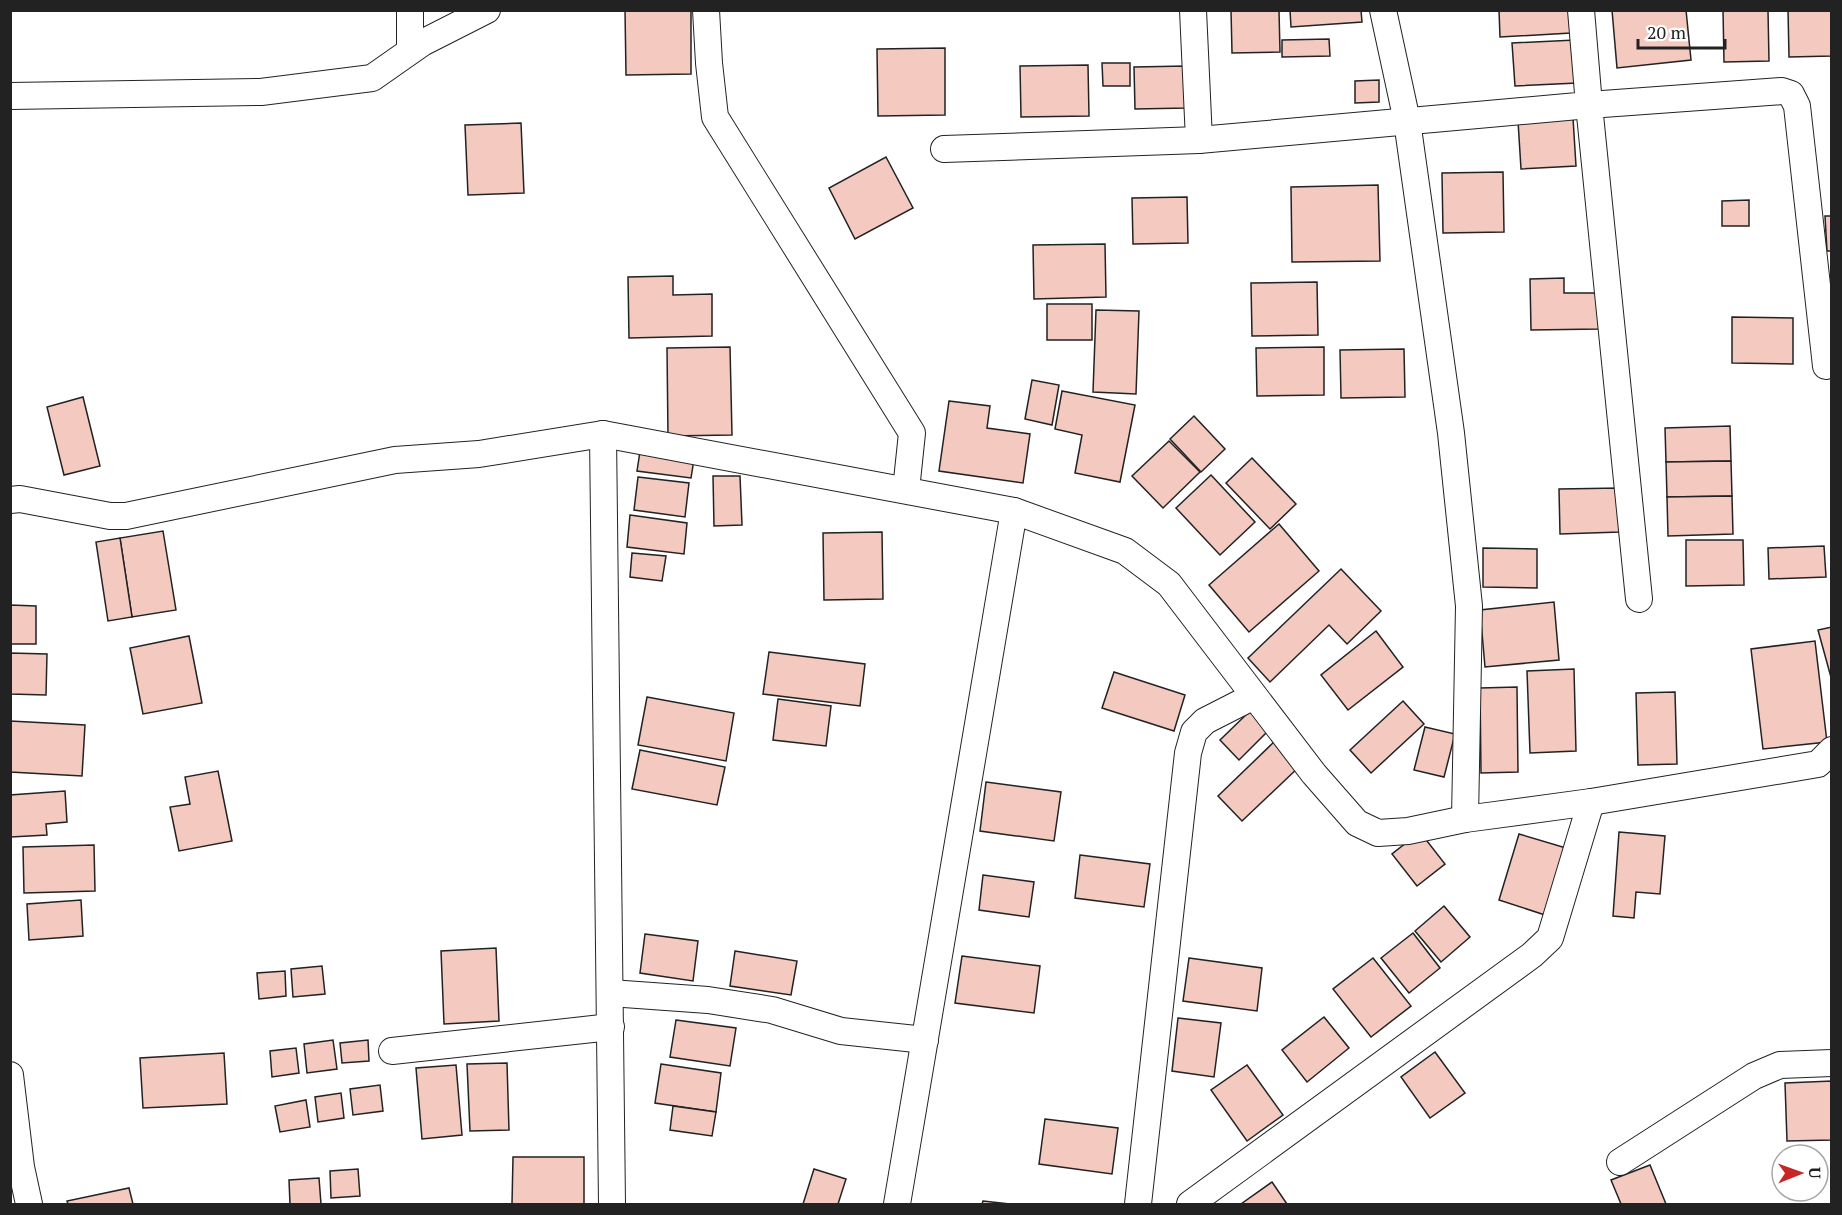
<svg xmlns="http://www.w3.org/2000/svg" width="1842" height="1215" font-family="'PT Serif',serif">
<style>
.building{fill:#f3c9c0;stroke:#222;stroke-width:1.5}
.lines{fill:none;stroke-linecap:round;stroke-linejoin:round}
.minor-casing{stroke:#222;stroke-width:28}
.minor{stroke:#fff;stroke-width:26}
</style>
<rect width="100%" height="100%" fill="#fff"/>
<g class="building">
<path d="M 625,10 L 691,10 L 691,74 L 626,75 Z"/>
<path d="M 1231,10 L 1279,10 L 1280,52 L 1232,53 Z"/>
<path d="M 1290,10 L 1361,10 L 1362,22 L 1291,27 Z"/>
<path d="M 1499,10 L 1570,10 L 1571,33 L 1500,37 Z"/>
<path d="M 1612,10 L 1686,10 L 1691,60 L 1617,68 Z"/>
<path d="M 1723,10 L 1768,10 L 1769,61 L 1724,62 Z"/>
<path d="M 1788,10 L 1832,10 L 1832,56 L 1789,57 Z"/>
<path d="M 1329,39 L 1330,56 L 1282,57 L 1282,40 Z"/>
<path d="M 1575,40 L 1577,83 L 1515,86 L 1512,43 Z"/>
<path d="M 945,48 L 945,115 L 878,116 L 877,49 Z"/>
<path d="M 1102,63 L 1130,63 L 1130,86 L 1103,86 Z"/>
<path d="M 1088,65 L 1089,116 L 1021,117 L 1020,66 Z"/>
<path d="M 1186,66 L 1187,108 L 1135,109 L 1134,67 Z"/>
<path d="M 1379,80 L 1379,102 L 1355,103 L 1355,81 Z"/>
<path d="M 1573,118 L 1576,166 L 1521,169 L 1518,121 Z"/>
<path d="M 521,123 L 524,193 L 468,195 L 465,125 Z"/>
<path d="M 886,157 L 913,208 L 855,239 L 829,188 Z"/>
<path d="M 1503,172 L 1504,232 L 1443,233 L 1442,173 Z"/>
<path d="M 1378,185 L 1380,261 L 1292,262 L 1291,187 Z"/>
<path d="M 1187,197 L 1188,243 L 1133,244 L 1132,198 Z"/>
<path d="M 1749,200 L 1749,226 L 1722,226 L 1722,201 Z"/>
<path d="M 1825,216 L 1832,216 L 1832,251 L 1827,251 Z"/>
<path d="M 1105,244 L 1106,297 L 1034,299 L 1033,245 Z"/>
<path d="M 673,276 L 673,295 L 712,294 L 712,336 L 629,338 L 628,277 Z"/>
<path d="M 1564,278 L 1564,293 L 1598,293 L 1599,329 L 1531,330 L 1530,279 Z"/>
<path d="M 1317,282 L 1318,335 L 1252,336 L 1251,283 Z"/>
<rect x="1047" y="304" width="45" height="36"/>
<path d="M 1096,310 L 1139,311 L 1136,394 L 1093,392 Z"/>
<path d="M 1732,317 L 1793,318 L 1793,364 L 1732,363 Z"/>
<path d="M 730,347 L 732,435 L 668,436 L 667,348 Z"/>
<path d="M 1324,347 L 1324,395 L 1257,396 L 1256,348 Z"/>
<path d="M 1404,349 L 1405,397 L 1341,398 L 1340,350 Z"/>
<path d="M 1032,380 L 1059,385 L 1052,425 L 1025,419 Z"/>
<path d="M 1062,391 L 1135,405 L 1120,482 L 1075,473 L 1082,435 L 1055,429 Z"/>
<path d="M 83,397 L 100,466 L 64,475 L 47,407 Z"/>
<path d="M 949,401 L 990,406 L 987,428 L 1030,434 L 1023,483 L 939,471 Z"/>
<path d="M 1194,416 L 1225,449 L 1201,472 L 1170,439 Z"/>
<path d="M 1730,426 L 1731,461 L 1666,462 L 1665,428 Z"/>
<path d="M 1169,441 L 1200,472 L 1163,508 L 1132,476 Z"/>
<path d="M 641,445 L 695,453 L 691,478 L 637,471 Z"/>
<path d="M 1252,458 L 1296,504 L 1270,529 L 1226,483 Z"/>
<path d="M 1731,461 L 1732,496 L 1667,497 L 1666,462 Z"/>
<path d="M 1211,475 L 1255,522 L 1220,555 L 1176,508 Z"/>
<path d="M 713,476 L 740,476 L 742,525 L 714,526 Z"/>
<path d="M 638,477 L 689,483 L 685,517 L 634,510 Z"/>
<path d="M 1620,488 L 1620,532 L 1560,534 L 1559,489 Z"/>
<path d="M 1732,496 L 1733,534 L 1668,536 L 1667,497 Z"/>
<path d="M 630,515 L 687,523 L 684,554 L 627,547 Z"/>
<path d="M 1279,524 L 1319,571 L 1249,632 L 1209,585 Z"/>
<path d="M 163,531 L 176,610 L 132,617 L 120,538 Z"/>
<path d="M 882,532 L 883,599 L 824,600 L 823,533 Z"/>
<path d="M 120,538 L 132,617 L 108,621 L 96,542 Z"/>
<path d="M 1686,540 L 1743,540 L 1744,585 L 1686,586 Z"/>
<path d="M 1824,546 L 1826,577 L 1769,579 L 1768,548 Z"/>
<path d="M 1483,548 L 1537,549 L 1537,588 L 1483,587 Z"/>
<path d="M 632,553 L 666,556 L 662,581 L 630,577 Z"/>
<path d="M 1341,569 L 1381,611 L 1347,644 L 1329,625 L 1270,682 L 1248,658 Z"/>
<path d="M 1554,602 L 1559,660 L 1485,667 L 1480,610 Z"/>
<path d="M 10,605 L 36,606 L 36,644 L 10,644 Z"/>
<path d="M 1832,627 L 1832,681 L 1818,630 Z"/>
<path d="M 1376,631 L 1403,667 L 1348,710 L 1321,675 Z"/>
<path d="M 189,636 L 202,703 L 143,714 L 130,648 Z"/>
<path d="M 1815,641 L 1827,742 L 1763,749 L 1751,649 Z"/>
<path d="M 769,652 L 865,664 L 860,706 L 763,694 Z"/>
<path d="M 10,653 L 47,654 L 46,695 L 10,694 Z"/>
<path d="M 1574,669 L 1576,751 L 1530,753 L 1527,671 Z"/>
<path d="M 1114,672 L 1185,695 L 1174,731 L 1102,708 Z"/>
<path d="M 1517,687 L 1518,772 L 1481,773 L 1480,688 Z"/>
<path d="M 1675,692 L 1677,764 L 1638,765 L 1636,693 Z"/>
<path d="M 647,697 L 734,713 L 726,761 L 638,745 Z"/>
<path d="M 778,699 L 831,706 L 826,746 L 773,740 Z"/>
<path d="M 1403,701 L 1424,724 L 1371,773 L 1350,750 Z"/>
<path d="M 1251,710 L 1270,729 L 1239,760 L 1220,740 Z"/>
<path d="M 10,721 L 85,725 L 82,776 L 10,772 Z"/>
<path d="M 1425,727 L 1455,734 L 1444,777 L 1414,770 Z"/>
<path d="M 1276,740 L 1301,765 L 1242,821 L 1218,796 Z"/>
<path d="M 640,750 L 725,767 L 717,805 L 632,789 Z"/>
<path d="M 218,771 L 232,841 L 179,851 L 170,807 L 190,804 L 185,777 Z"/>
<path d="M 986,782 L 1061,792 L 1054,841 L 980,831 Z"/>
<path d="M 65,791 L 67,822 L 46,824 L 47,835 L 11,837 L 10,795 Z"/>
<path d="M 1420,832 L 1445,864 L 1417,886 L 1392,854 Z"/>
<path d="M 1619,832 L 1665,836 L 1660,894 L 1636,892 L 1634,918 L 1613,916 Z"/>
<path d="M 1519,834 L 1566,848 L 1545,915 L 1499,900 Z"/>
<path d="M 94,845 L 95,891 L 24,893 L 23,847 Z"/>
<path d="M 1080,855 L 1150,864 L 1144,907 L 1075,898 Z"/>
<path d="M 983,875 L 1034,882 L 1029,917 L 979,910 Z"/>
<path d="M 81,900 L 83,936 L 29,940 L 27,904 Z"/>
<path d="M 1444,906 L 1470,937 L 1441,962 L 1415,931 Z"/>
<path d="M 1413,933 L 1440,968 L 1409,993 L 1381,958 Z"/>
<path d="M 645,934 L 698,941 L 693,981 L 640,973 Z"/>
<path d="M 496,948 L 499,1021 L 444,1024 L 441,951 Z"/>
<path d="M 735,951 L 797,961 L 791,995 L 730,986 Z"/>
<path d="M 962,956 L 1040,966 L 1034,1013 L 955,1003 Z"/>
<path d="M 1189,958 L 1262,968 L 1257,1011 L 1183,1001 Z"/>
<path d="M 1373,958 L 1411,1006 L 1371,1037 L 1333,989 Z"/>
<path d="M 322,966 L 325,994 L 293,997 L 291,969 Z"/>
<path d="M 285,971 L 286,996 L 259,999 L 257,973 Z"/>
<path d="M 1324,1017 L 1349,1048 L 1307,1082 L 1282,1050 Z"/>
<path d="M 1178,1018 L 1221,1023 L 1214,1077 L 1172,1071 Z"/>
<path d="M 676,1020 L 736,1028 L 730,1066 L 670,1057 Z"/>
<path d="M 333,1040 L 337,1069 L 307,1073 L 304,1044 Z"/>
<path d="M 368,1040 L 369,1061 L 342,1063 L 340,1043 Z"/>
<path d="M 296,1048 L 299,1073 L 272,1077 L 270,1051 Z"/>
<path d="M 1435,1052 L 1465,1093 L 1430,1118 L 1401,1077 Z"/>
<path d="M 224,1053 L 227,1104 L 143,1108 L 140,1058 Z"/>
<path d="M 507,1063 L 509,1130 L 470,1131 L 467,1064 Z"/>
<path d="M 661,1064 L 721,1073 L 716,1112 L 655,1103 Z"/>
<path d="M 456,1065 L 462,1135 L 422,1139 L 416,1068 Z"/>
<path d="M 1247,1065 L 1283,1115 L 1247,1141 L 1211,1090 Z"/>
<path d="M 1832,1081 L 1832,1140 L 1787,1141 L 1785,1083 Z"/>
<path d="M 380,1085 L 383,1111 L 353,1115 L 350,1089 Z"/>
<path d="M 341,1093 L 344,1118 L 318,1122 L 315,1097 Z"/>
<path d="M 306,1100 L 310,1127 L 280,1132 L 275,1106 Z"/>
<path d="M 673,1106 L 716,1112 L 712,1136 L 670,1130 Z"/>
<path d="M 1045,1119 L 1118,1128 L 1112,1174 L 1039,1164 Z"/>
<path d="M 513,1157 L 584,1157 L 584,1204 L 512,1204 Z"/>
<path d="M 1650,1165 L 1666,1204 L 1621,1204 L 1611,1180 Z"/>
<path d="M 358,1169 L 360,1196 L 331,1198 L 330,1171 Z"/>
<path d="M 814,1169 L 846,1179 L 838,1204 L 803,1204 Z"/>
<path d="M 319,1178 L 321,1204 L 290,1204 L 289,1180 Z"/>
<path d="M 1272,1182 L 1287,1204 L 1241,1204 Z"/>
<path d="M 129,1188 L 133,1204 L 68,1204 L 67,1201 Z"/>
<path d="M 983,1201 L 1010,1204 L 982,1204 Z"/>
</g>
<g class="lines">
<g class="minor-casing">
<g id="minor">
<path d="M 410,10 L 410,51"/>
<path d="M 706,10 L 709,63 L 715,117 L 912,433 L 906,490"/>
<path d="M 1193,10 L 1199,140"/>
<path d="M 1383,10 L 1407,121 L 1451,433 L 1469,606 L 1465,819"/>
<path d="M 10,96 L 261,92 L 372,78 L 422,43 L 487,10"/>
<path d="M 944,149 L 1199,140 L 1589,105 L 1581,10"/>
<path d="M 603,434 L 612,1204"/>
<path d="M 10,500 L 20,499 L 110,516 L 126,516 L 395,460 L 479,454 L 603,434 L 1014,511 L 1125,551 L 1169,584 L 1314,774 L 1357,823 L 1378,833 L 1408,831 L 1465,819 L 1591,802 L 1818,764 L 1832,750"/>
<path d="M 1639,599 L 1589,105 L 1782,91 L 1791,94 L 1797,106 L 1826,366"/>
<path d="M 610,993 L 708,1000 L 772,1010 L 841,1031 L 925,1040"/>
<path d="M 392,1051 L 611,1027"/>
<path d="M 10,1075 L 21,1167 L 29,1204"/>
<path d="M 1620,1162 L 1754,1076 L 1780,1065 L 1832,1063"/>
<path d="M 897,1204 L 1014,511"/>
<path d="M 1138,1204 L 1188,753 L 1194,732 L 1205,721 L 1254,696"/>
<path d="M 1190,1204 L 1532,955 L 1550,938 L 1591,802"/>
</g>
</g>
<use href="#minor" class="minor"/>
</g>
<rect width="1842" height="1215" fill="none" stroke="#222222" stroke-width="24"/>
<g transform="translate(1800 1173) rotate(89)"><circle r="28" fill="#ffffff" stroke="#a7a7a7" stroke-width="1.5"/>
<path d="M0-4.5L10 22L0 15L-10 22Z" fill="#c62828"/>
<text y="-9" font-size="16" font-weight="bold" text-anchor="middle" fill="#222222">U</text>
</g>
<path d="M1638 39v9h87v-9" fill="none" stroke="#222222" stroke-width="3"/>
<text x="1647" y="39" font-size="18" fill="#222222" stroke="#ffffff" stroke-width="4.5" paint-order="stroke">20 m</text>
</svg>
